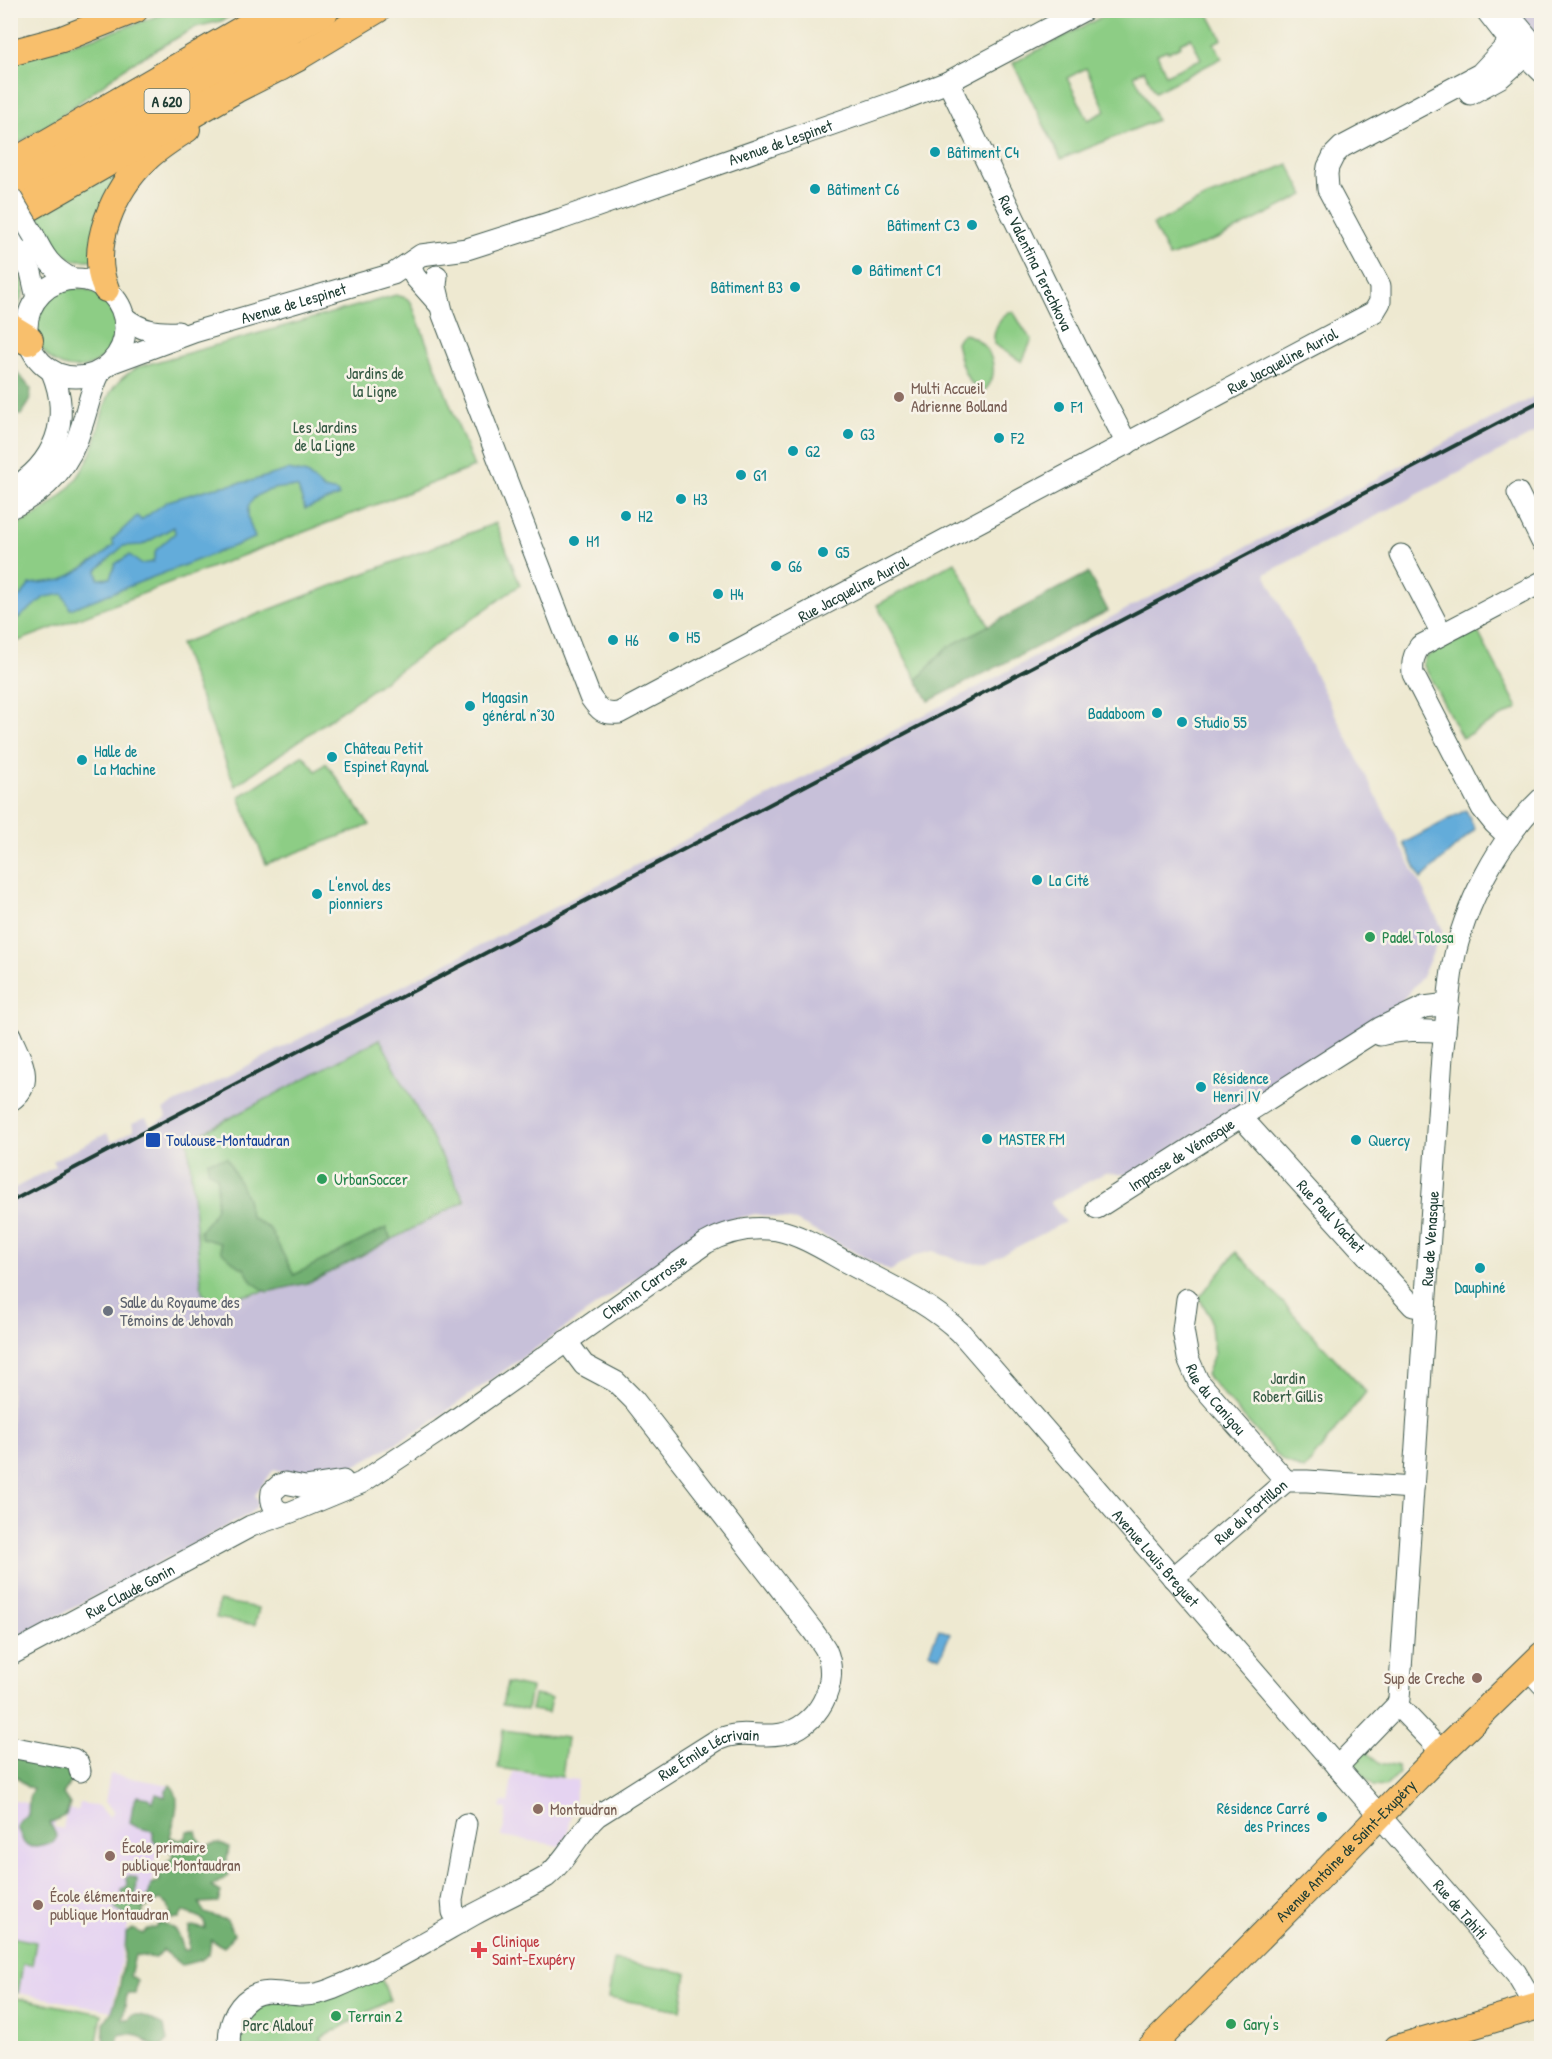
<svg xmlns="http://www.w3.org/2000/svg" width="1552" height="2059" font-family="'Patrick Hand',sans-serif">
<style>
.built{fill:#e5d3f1}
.industrial{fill:#c7c0d9}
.green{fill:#8dcd85;stroke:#56855c;stroke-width:1.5;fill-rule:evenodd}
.forest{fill:#72b072;stroke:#487653;stroke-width:1.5}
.water{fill:#63acda;stroke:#417487;stroke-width:1.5;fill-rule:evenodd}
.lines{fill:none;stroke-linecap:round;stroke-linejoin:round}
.minor-casing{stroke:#3e574c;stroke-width:23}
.major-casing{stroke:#3e574c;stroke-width:28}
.highway-casing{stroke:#3e574c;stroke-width:32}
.minor{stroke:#fff;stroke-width:21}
.major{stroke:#f8bf6c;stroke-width:26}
.highway{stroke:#f8bf6c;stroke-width:30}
.rail{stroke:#1f3d34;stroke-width:4}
.minor-bridge-casing{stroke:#3e574c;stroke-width:23;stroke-linecap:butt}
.minor-bridge{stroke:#fff;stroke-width:21}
.culture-dot{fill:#0f9aa8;stroke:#f7f3e8;stroke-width:2}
.education-dot{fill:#8d6e63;stroke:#f7f3e8;stroke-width:2}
.leisure-dot{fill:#2e9e5b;stroke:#f7f3e8;stroke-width:2}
.transit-dot{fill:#1a4fb4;stroke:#f7f3e8;stroke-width:2}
.worship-dot{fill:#6b7280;stroke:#f7f3e8;stroke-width:2}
.health-dot{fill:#e0444e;stroke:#f7f3e8;stroke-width:2}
.labels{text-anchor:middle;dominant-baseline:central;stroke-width:5;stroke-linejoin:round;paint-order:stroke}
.shield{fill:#f7f3e8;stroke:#60746a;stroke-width:1.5}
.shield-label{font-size:15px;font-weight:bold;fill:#1f3d34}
.street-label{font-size:16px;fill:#1f3d34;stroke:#f7f3e8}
.culture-label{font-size:16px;fill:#0d838f;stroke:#f7f3e8;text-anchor:start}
.park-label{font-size:16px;fill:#355a44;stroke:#f7f3e8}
.education-label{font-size:16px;fill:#785e54;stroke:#f7f3e8;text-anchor:start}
.leisure-label{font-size:16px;fill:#27864d;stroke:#f7f3e8;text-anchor:start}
.transit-label{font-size:16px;fill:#164399;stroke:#f7f3e8;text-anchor:start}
.worship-label{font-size:16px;fill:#5b616d;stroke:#f7f3e8;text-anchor:start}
.health-label{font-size:16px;fill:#be3a42;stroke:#f7f3e8;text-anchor:start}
</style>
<rect width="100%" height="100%" fill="#f7f3e8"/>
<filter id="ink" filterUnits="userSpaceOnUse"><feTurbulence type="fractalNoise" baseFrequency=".0167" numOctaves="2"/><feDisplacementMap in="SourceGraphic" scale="12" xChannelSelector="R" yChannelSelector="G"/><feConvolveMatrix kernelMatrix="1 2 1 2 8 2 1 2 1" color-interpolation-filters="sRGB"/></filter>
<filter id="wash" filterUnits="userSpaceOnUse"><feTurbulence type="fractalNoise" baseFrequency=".008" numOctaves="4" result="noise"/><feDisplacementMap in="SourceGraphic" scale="24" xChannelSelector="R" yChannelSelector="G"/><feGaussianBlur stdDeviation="1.35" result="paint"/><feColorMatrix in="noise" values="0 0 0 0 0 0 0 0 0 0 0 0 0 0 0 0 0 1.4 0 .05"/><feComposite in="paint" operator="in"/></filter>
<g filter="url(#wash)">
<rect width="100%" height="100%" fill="#eee9d1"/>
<g class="built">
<path d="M 980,11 L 1019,10 L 1019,11 L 1006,17 L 998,18 Z"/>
<path d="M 513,1772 L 578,1780 L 568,1833 L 561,1846 L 502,1836 L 507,1810 L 500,1808 L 502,1802 L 508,1803 Z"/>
<path d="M 110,1774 L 170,1785 L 149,1894 L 131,1908 L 112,2011 L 18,1993 L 23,1964 L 35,1942 L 11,1937 L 10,1800 L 57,1809 L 54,1827 L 63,1829 L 67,1809 L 78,1811 L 80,1803 L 99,1806 L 109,1817 L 114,1812 L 105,1802 Z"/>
</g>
<g class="industrial">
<path d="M 1518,11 L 1541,11 L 1541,43 Z"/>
<path d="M 1541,393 L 1541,430 L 1265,574 L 1443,930 L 1422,977 L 1394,1010 L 1130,1175 L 1105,1173 L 1050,1202 L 1065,1222 L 988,1262 L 967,1263 L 933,1251 L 916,1255 L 890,1271 L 796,1221 L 755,1214 L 711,1225 L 421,1429 L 342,1473 L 303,1477 L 274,1469 L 255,1495 L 258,1500 L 257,1506 L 248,1515 L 11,1641 L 11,1190 L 56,1166 L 53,1161 L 107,1133 L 112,1142 L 134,1130 L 132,1123 L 146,1118 L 151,1126 L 167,1117 L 163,1110 L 171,1105 L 625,871 Z"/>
</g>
<g class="green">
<path d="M 172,11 L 241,11 L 221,21 L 196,27 L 129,65 L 56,120 L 11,148 L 10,62 L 109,33 Z"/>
<path d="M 1113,11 L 1207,11 L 1222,39 L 1214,43 L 1222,58 L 1155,92 L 1144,70 L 1134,75 L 1157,120 L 1061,159 L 1013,63 ZM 1191,38 L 1201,59 L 1166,75 L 1157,54 L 1167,50 L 1168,52 L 1181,46 L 1180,43 ZM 1086,68 L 1106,111 L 1088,120 L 1067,78 Z"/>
<path d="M 154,140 L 92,260 L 73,260 L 59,250 L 37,214 Z"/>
<path d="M 1288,164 L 1304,195 L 1220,238 L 1169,257 L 1153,225 L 1204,198 L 1246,183 Z"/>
<path d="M 10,260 C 29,287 25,288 15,316 L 11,315 Z"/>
<circle cx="76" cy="328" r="40"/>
<path d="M 396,295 L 406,298 L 411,302 L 474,467 L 11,644 L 11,527 C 46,513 76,489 91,453 C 106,415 98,390 138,367 Z"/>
<path d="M 1008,312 L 1013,312 C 1021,322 1022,331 1032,339 L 1022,362 L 994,344 C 993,329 998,322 1008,312 Z"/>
<path d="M 964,334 C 988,339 1004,371 985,390 C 966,390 959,358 956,342 L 959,337 Z"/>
<path d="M 496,523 L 520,585 L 235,786 L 180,644 Z"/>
<path d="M 955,562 L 989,626 L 946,648 L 917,680 L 877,605 Z"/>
<path d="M 1477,630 L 1518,708 L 1462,738 L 1423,664 L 1425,657 Z"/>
<path d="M 303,755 L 316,771 L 326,763 L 370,825 L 266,864 L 239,797 Z"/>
<path d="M 380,1039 L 465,1201 L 311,1282 L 216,1301 L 209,1299 L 202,1292 L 188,1140 Z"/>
<path d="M 1236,1252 L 1366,1392 L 1304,1470 L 1282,1460 L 1206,1375 L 1214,1354 L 1210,1316 L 1199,1298 Z"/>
<path d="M 219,1601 L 259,1608 L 255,1625 L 216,1618 Z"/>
<path d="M 507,1683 L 531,1688 L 527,1710 L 502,1705 Z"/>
<path d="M 534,1695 L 551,1698 L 548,1713 L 531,1710 Z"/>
<path d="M 503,1730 L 567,1738 L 562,1777 L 498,1768 Z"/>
<path d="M 1362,1749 L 1380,1763 L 1397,1767 L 1399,1773 L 1385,1787 L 1374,1786 L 1349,1762 Z"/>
<path d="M 11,1937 L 36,1942 L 32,1965 L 23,1964 L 18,1993 L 11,1992 Z"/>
<path d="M 614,1960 L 687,1973 L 681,2010 L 608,1998 Z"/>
<path d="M 380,1975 L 390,2000 L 321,2038 L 326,2048 L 241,2048 C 238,2030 246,2015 262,2005 Z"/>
<path d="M 11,1997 L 102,2014 L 96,2048 L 11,2048 Z"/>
</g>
<g class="forest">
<path d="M 11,368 L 16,371 L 31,389 L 29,403 L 21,415 L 11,414 Z"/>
<path d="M 1088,573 L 1108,611 L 929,701 L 917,680 L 946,648 Z"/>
<path d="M 227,1158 L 247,1198 L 250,1216 L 270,1229 L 294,1275 L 386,1228 L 391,1240 L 311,1282 L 267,1292 L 252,1282 L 244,1268 L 238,1266 L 221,1251 L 220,1243 L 201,1238 L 200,1230 C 220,1212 217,1202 217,1177 L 208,1170 L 208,1161 Z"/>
<path d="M 11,1755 L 65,1768 L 73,1777 L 63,1794 L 70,1804 L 66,1815 L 50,1823 L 57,1837 L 52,1843 L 31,1847 L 24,1843 L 17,1827 L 20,1821 L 28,1815 L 29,1798 L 33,1788 L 27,1787 L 17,1777 L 11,1777 Z"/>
<path d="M 170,1785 C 184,1796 173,1822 170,1837 L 180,1840 L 186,1838 L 187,1831 L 196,1831 L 198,1839 L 205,1847 C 213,1843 220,1841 229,1847 L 226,1866 L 228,1876 L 211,1887 L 221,1892 L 218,1902 L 199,1903 L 204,1913 L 227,1920 L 234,1934 L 224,1947 L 211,1940 L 209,1954 L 201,1960 L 182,1965 L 163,1950 L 156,1958 L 135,1955 L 130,1976 L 137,1981 L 135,1994 L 127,1994 L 123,2019 L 129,2019 L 132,2015 C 145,2013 153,2022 164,2026 L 167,2041 L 160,2048 C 141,2045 144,2029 119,2035 L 116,2048 L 103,2048 L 104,2023 L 112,2011 L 119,1990 L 125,1952 L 126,1933 L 133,1929 L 143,1934 L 148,1929 L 156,1928 L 160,1923 C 179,1928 178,1933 184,1950 L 189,1950 L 189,1928 L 193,1926 L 205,1929 C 206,1915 193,1916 183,1911 L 179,1919 L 172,1919 L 168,1905 L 160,1900 L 143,1909 L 143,1917 L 135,1921 L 115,1909 L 117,1902 L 123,1899 L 122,1890 L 127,1886 L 126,1878 L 129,1876 L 137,1879 L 136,1895 L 139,1903 L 149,1894 L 151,1884 L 160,1881 L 159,1869 L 175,1856 L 168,1848 L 158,1846 L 153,1840 L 153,1831 L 139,1828 L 130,1823 L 133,1804 L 137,1796 L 148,1798 L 153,1802 L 156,1794 L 165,1797 L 166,1790 Z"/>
</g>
<g class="water">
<path d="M 288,470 L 307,474 L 324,489 L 337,492 L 339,496 L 305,509 L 298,488 C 282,485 246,491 248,514 C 248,522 253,531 255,538 L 70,609 L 63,594 L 45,597 L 16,620 L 11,631 L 11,598 L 20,597 L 30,584 L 63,580 L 99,558 L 114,545 L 112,540 L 137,516 L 141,520 L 168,501 L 212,488 L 251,481 ZM 174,527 L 175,533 L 156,550 L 153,562 L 141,564 L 129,555 L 115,564 L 110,578 L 98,579 L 97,570 L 123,546 L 142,545 Z"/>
<path d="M 1466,810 L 1475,829 L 1421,879 L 1404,843 Z"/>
<path d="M 939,1629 L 950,1634 L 940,1657 L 929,1652 Z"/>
</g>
</g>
<g filter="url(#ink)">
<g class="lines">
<g class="minor-casing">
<g id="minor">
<path d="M 1486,10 L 1510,41 L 1542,72"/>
<path d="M 1505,10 L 1530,40"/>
<path id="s1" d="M 948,82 L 1076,346 L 1127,444"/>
<path d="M 1470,94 L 1501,77 L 1535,47"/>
<path d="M 10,234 L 31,272 L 37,298"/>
<path d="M 34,236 C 44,257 51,268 72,279"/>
<path d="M 414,260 L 411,268 L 415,277 L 439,304"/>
<path id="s2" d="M 437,276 L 436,286 L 443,315 L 590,697 C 599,710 603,715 619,713 L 1374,312 L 1380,302 L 1380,286 L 1328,189 L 1327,174 L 1328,167 L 1334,155 L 1342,147 L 1480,74 L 1521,30"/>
<circle cx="76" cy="328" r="49"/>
<path d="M 125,318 C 142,331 156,333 178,332"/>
<path id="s3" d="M 113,362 L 194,332 L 393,274 L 421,255 L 467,249 L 561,219 L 901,100 L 948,82 L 1084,10"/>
<path d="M 10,490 C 55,464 72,420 52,372"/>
<path d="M 1518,493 L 1542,542"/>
<path d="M 10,508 C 48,492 71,464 82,425 C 88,407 91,389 100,372"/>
<path d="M 1401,555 L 1442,634"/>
<path d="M 1509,837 L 1494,823 L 1482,808 L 1413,674 C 1412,663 1413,655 1420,646 L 1542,582"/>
<path d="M 10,1035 C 20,1059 37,1083 10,1101"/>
<path d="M 1380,1035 C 1402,1029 1423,1030 1445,1032"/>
<path id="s4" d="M 1241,1117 L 1413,1306 L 1425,1308"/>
<path id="s5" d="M 1097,1208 L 1380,1028 L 1424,1007 L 1448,1004"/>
<path id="s6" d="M 1187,1299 L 1183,1330 L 1188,1358 L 1198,1381 L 1286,1481"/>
<path d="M 285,1513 C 274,1511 270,1503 272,1492 L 280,1485 L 285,1483 L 305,1487 L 343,1481"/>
<path id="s7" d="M 1173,1578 L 1286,1481 L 1307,1481 L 1413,1488"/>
<path id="s8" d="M 10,1655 L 251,1526 L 291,1512 L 361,1483 L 441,1430 L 706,1243 C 728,1231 752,1226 777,1230 C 802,1235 826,1251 848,1263 C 887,1284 929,1302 961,1333 L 1516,1973 L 1529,1995 L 1533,2008"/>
<path d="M 1528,1668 L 1542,1684"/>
<path d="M 1397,1705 L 1442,1752"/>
<path d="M 10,1747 L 73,1759 L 78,1763 L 80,1771"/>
<path id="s9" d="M 1337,1767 L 1397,1705 L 1399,1699 L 1442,1056 C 1446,1026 1448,995 1453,964 C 1464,906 1499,839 1542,798"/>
<path d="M 460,1923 L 453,1912 L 452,1900 L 466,1824"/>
<path id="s10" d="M 230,2048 C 227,2029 234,2008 251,1997 C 268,1987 287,1996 305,1995 C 314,1995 324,1992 332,1989 C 381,1969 427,1941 473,1915 C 497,1902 522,1891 546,1877 C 567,1860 577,1834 597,1816 L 717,1740 C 741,1729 758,1738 781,1734 C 817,1728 841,1684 826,1650 C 823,1644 817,1637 813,1631 L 634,1400 L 616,1382 L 584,1365 L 566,1341"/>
</g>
</g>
<g class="major-casing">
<g id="major">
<path d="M 10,53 L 62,39 L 135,10"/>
<path d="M 280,68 L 377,10"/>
<path d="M 106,289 C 88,247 114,189 146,159 C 157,148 173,138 187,129"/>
<path id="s11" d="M 1150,2048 L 1318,1879 L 1442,1752 L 1542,1655"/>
<path d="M 1397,2048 L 1542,2005"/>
</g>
</g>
<g class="highway-casing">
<g id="highway">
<path d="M 10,166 L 279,10"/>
<path d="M 10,191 L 324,10"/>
<path d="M 10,217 L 235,88 L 296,57"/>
<path d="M 10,329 L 28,340"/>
</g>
</g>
<use href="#minor" class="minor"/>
<use href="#major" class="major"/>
<use href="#highway" class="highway"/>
<path class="rail" d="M 10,1202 L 1542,400"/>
<g class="minor-bridge-casing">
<path id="minor-bridge" d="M 10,196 L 34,236"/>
</g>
<use href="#minor-bridge" class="minor-bridge"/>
</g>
</g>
<g class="culture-dot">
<circle cx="935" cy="152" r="6"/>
<circle cx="815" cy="189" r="6"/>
<circle cx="972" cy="225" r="6"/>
<circle cx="857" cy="270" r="6"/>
<circle cx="795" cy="287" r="6"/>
<circle cx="1059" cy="407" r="6"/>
<circle cx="848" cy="434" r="6"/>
<circle cx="999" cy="438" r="6"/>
<circle cx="793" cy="451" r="6"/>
<circle cx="741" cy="475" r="6"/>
<circle cx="681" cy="499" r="6"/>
<circle cx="626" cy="516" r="6"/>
<circle cx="574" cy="541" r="6"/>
<circle cx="823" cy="552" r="6"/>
<circle cx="776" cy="566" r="6"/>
<circle cx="718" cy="594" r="6"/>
<circle cx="674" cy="637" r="6"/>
<circle cx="613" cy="640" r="6"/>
<circle cx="470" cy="706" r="6"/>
<circle cx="1157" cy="713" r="6"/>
<circle cx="1182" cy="722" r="6"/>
<circle cx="332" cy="757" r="6"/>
<circle cx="82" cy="760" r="6"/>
<circle cx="1037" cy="880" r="6"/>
<circle cx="317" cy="894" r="6"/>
<circle cx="1201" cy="1087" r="6"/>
<circle cx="987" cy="1139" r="6"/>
<circle cx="1356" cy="1140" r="6"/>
<circle cx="1480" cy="1268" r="6"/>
<circle cx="1322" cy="1817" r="6"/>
</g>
<g class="education-dot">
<circle cx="899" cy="397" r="6"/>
<circle cx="1477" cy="1678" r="6"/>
<circle cx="538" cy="1809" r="6"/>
<circle cx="110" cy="1856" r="6"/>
<circle cx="38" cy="1905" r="6"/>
</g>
<g class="leisure-dot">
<circle cx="1370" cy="937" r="6"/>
<circle cx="322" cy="1179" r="6"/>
<circle cx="336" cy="2016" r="6"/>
<circle cx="1231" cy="2024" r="6"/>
</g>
<rect class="transit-dot" x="145" y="1132" width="16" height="16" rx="3"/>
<circle class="worship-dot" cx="108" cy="1311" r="6"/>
<path class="health-dot" d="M476 1941h6v6h6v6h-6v6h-6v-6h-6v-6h6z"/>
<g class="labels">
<rect class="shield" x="144.5" y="89" width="45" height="24" rx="4.5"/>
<g class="shield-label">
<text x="167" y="101">A 620</text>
</g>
<g class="street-label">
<text stroke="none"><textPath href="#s3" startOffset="705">Avenue de Lespinet</textPath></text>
<text stroke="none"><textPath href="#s1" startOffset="201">Rue Valentina Terechkova</textPath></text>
<text stroke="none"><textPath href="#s3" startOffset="190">Avenue de Lespinet</textPath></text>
<text stroke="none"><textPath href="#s2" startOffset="1236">Rue Jacqueline Auriol</textPath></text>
<text stroke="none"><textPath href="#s2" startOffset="750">Rue Jacqueline Auriol</textPath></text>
<text stroke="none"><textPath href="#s5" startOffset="100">Impasse de Vénasque</textPath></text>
<text stroke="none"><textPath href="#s4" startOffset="134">Rue Paul Vachet</textPath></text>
<text stroke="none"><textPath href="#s9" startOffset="554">Rue de Venasque</textPath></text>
<text stroke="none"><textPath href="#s8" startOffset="736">Chemin Carrosse</textPath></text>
<text stroke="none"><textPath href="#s6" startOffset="110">Rue du Canigou</textPath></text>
<text stroke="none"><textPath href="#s7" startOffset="102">Rue du Portillon</textPath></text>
<text stroke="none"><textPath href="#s8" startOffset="1395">Avenue Louis Breguet</textPath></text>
<text stroke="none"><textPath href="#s8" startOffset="136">Rue Claude Gonin</textPath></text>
<text stroke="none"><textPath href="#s10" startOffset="592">Rue Émile Lécrivain</textPath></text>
<text stroke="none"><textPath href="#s11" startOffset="278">Avenue Antoine de Saint-Exupéry</textPath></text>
<text stroke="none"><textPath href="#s8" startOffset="1860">Rue de Tahiti</textPath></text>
</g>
<g class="culture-label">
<text x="947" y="152">Bâtiment C4</text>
<text x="827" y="189">Bâtiment C6</text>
<text x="960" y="225" text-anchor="end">Bâtiment C3</text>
<text x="869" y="270">Bâtiment C1</text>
<text x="783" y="287" text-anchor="end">Bâtiment B3</text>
<text x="1071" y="407">F1</text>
<text x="860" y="434">G3</text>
<text x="1011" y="438">F2</text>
<text x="805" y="451">G2</text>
<text x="753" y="475">G1</text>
<text x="693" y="499">H3</text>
<text x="638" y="516">H2</text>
<text x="586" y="541">H1</text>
<text x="835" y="552">G5</text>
<text x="788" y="566">G6</text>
<text x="730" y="594">H4</text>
<text x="686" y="637">H5</text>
<text x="625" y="640">H6</text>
<text x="482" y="697">Magasin<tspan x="482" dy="18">général n°30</tspan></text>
<text x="1145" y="713" text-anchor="end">Badaboom</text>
<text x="1194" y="722">Studio 55</text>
<text x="344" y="748">Château Petit<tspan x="344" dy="18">Espinet Raynal</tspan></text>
<text x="94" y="751">Halle de<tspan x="94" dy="18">La Machine</tspan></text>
<text x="1049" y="880">La Cité</text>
<text x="329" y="885">L'envol des<tspan x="329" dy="18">pionniers</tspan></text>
<text x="1213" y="1078">Résidence<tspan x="1213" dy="18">Henri IV</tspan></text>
<text x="999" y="1139">MASTER FM</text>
<text x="1368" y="1140">Quercy</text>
<text x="1480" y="1287" text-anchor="middle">Dauphiné</text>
<text x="1310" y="1808" text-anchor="end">Résidence Carré<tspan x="1310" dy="18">des Princes</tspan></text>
</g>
<g class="park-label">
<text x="375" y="373">Jardins de<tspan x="375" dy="18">la Ligne</tspan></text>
<text x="325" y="427">Les Jardins<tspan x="325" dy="18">de la Ligne</tspan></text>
<text x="1288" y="1378">Jardin<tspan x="1288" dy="18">Robert Gillis</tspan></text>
<text x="278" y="2025">Parc Alalouf</text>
</g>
<g class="education-label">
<text x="911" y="388">Multi Accueil<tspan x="911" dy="18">Adrienne Bolland</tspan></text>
<text x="1465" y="1678" text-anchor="end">Sup de Creche</text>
<text x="550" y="1809">Montaudran</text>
<text x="122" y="1847">École primaire<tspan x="122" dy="18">publique Montaudran</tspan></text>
<text x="50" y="1896">École élémentaire<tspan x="50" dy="18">publique Montaudran</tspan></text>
</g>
<g class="leisure-label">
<text x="1382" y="937">Padel Tolosa</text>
<text x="334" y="1179">UrbanSoccer</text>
<text x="348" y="2016">Terrain 2</text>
<text x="1243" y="2024">Gary's</text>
</g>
<g class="transit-label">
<text x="166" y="1140">Toulouse-Montaudran</text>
</g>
<g class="worship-label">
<text x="120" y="1302">Salle du Royaume des<tspan x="120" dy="18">Témoins de Jehovah</tspan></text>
</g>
<g class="health-label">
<text x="492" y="1941">Clinique<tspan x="492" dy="18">Saint-Exupéry</tspan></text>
</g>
</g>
<rect width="1552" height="2059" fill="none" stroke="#f7f3e8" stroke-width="36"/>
</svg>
